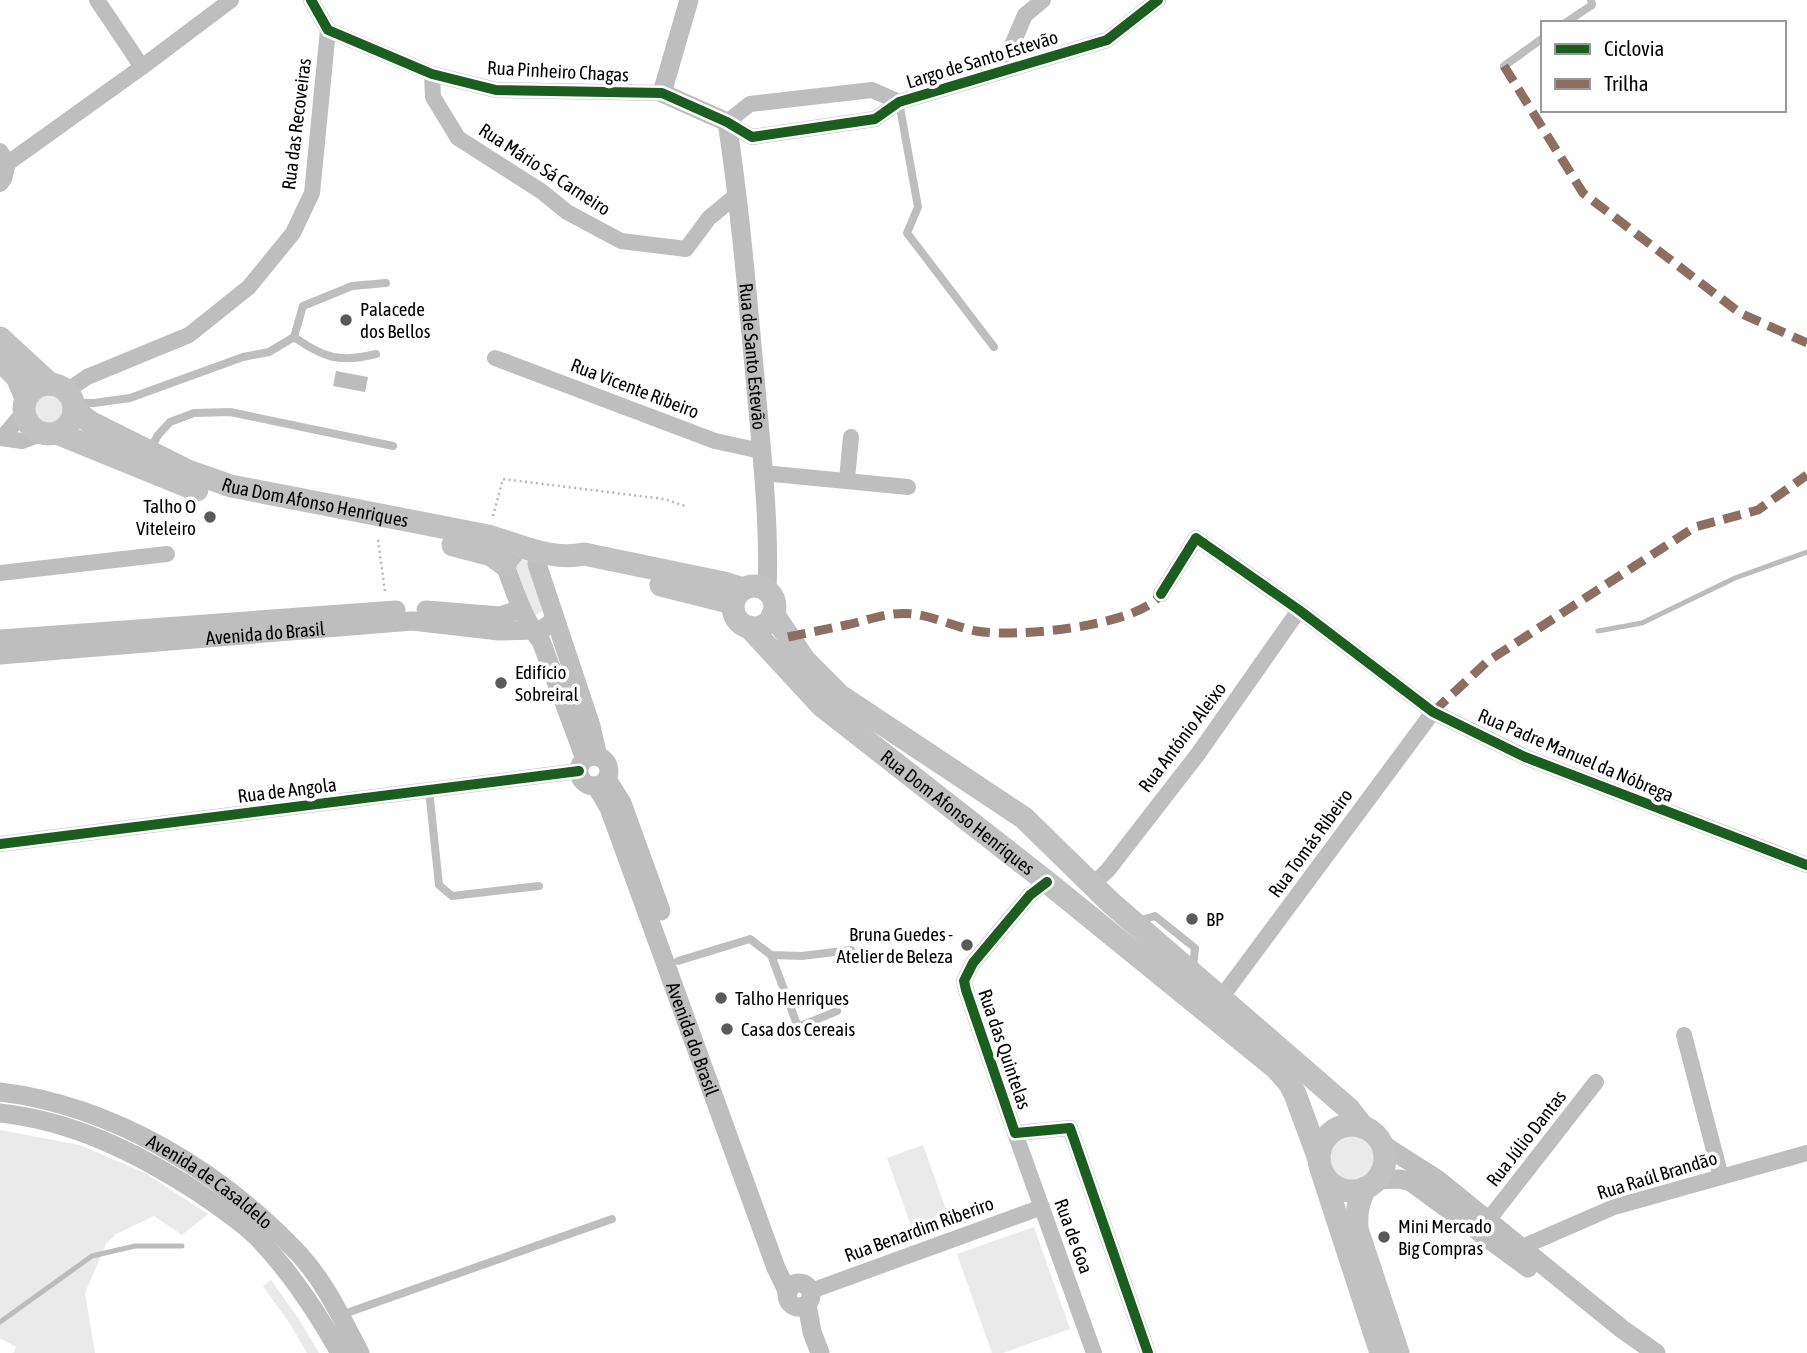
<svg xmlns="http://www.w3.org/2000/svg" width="1807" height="1353" font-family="'Asap Condensed',sans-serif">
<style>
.green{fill:#eaeaea}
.water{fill:#bcbcbc}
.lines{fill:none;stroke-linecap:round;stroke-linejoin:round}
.stream{stroke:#bcbcbc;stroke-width:5}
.path{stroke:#b8b8b8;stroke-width:2.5;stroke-dasharray:2 3.5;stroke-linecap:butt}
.service{stroke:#bebebe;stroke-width:8}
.minor{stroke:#bebebe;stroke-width:16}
.tertiary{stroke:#bebebe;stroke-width:19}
.secondary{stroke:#c1c1c1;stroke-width:23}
.quiet{stroke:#8d6e63;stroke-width:9;stroke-dasharray:18 9;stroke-linecap:butt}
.cycleway-casing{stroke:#fff;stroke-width:15}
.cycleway{stroke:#1b5e20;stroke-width:10}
.poi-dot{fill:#595959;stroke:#fff;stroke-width:2.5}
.labels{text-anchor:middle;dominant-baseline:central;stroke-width:7;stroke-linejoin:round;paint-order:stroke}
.street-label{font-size:19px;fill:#000;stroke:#fff}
.poi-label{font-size:19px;fill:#000;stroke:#fff;text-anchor:start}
</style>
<rect width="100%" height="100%" fill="#fff"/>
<g class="green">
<circle cx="49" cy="409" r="15"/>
<path d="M 521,559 L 529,562 L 544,610 L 536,615 L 532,612 L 516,567 Z"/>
<path d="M 0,1130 L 80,1145 L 145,1173 L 208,1214 L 182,1235 L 154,1216 L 116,1234 L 106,1244 L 85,1293 L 95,1353 L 13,1353 L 16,1347 L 0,1338 Z"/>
<circle cx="1353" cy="1158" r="24"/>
<path d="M 923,1145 L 951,1224 L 915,1237 L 887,1158 Z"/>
<path d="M 1034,1227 L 1070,1329 L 1003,1353 L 992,1353 L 957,1254 Z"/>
<path d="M 271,1280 L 298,1318 L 319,1353 L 307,1353 L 290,1324 L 263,1286 Z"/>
</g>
<path class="water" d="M 336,371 L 368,377 L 365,392 L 333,386 Z"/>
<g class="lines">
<g class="stream">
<path d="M 1598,631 L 1642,623 L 1735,578 L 1807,552"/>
<path d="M 0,1322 L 92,1256 L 135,1246 L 182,1246"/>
</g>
<g class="path">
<path d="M 493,516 L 503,479 L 664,499 L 685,506"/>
<path d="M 378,540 L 385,592"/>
</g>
<g class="service">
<path d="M 1565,23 L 1592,5 L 1591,0"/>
<path d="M 1504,66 L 1543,38"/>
<path d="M 899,102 L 918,207 L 907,233 L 994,347"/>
<path d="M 294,337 C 324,358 340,363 376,354"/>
<path d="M 75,403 L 94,403 L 130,398 L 243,357 L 269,352 L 294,337 L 303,306 L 352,286 L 386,283"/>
<path d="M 151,448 L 158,435 L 170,422 L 194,413 L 230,412 L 393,446"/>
<path d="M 429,790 L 439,885 L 452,896 L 539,886"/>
<path d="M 1138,921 L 1155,916 L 1195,948 L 1193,967"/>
<path d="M 771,955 L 798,1027 L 837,1011"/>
<path d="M 678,961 L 750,939 L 771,955 L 802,956 L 851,950"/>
<path d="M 341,1315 L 612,1219"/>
</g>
<g class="minor">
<path d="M 97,0 L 142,67"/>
<path d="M 311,0 L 328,30 L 432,74 L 496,90 L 662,93"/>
<path d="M 1007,69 L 1007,57 L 1025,15 L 1043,0"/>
<path d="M 432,74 L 433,97 L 458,138 L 541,191 L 567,212 L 621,241 L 686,249 L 709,218 L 738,194"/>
<path d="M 899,102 L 872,90 L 750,104 L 727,122 L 752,137 L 875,119 L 899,102 L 1107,40 L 1158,0"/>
<path d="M 0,151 L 8,163 L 4,179 L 0,184"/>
<path d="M 0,164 L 8,163 L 142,67 L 231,0"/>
<path d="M 495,358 L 715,441 L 761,451"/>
<path d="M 67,391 L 87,377 L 189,335 L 249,287 L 293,233 L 312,193 L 328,30"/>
<path d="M 0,438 L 22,441 L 43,433"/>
<path d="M 2,438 L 24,412"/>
<path d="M 763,473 L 908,487"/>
<path d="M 847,479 L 851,437"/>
<path d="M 0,573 L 167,554"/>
<path d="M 1161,594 L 1196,538 L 1299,610 L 1433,712 L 1525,757 L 1807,865"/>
<path d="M 0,844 L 579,771"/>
<path d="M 1047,882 L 1030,895 L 973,963 L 964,981 L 966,990 L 1015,1133 L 1070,1128 L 1148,1353"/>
<path d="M 1093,884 L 1108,870 L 1198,754 L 1299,610"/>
<path d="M 1215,1006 L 1433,712"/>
<path d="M 1684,1035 L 1721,1177"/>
<path d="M 1015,1133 L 1094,1353"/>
<path d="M 1489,1219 L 1596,1082"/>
<path d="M 1511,1252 L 1614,1207 L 1807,1153"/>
<path d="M 811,1291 L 1042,1207"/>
</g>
<g class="tertiary">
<path id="s1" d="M 689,0 L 662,93 L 727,122 C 740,207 747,292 755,377 C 761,448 770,520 767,591"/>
<path d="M 538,552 L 537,564 L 591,726 L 598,757"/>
<path d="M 515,553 L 505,565 C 515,592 523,619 541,641 L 585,759"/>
<path d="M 426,610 L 500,616 L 521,609"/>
<path d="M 0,639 L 396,610"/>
<path id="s2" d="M 0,655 L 412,621 L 499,631 L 540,630 L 549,625 L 554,619"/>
<circle cx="594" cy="771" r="15"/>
<path d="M 607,779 L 622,803 L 661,911"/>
<path id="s3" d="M 596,786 L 609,808 L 776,1268 L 788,1293"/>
<path id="s4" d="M 0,1092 C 113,1106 221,1171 299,1254 C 325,1282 342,1319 360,1353"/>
<path d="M 0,1113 C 72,1121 136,1152 196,1191 C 217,1205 238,1219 256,1236 C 290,1271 316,1310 340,1353"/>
<path d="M 1382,1144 L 1437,1179 L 1622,1329 L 1656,1353"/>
<path d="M 1376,1180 L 1400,1179 L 1411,1182 L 1528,1268"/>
<circle cx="799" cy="1295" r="12"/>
<path d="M 807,1304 L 812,1332 L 820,1353"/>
</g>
<g class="secondary">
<path d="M 0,338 L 50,384"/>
<path d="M 0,360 L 17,377 L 26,398"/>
<circle cx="49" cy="409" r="25"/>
<path id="s5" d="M 74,410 L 90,422 L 188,471 L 231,486 L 488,536 C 519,545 551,561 584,554 L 724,583 L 743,589"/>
<path d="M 57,433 L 197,490"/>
<path d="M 453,545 L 491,555 L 505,565"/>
<path d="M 661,585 L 733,603"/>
<circle cx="754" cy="607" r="21"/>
<path d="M 773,614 L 805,661 L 839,695 L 1024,818 L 1110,902 L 1349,1109 L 1363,1127"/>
<path id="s6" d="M 749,627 L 822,706 L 1047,882 L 1276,1068 L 1290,1084 L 1295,1094 L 1319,1159"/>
<circle cx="1352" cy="1158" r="33"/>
<path d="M 1323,1175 L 1381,1353"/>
<path d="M 1365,1188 C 1358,1202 1356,1213 1357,1229 L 1398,1353"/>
</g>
<g class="quiet">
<path d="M 1504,66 L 1583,193 L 1740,313 L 1807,343"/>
<path d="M 788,637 C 807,633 827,629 846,625 C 870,620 889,611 914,614 C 935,617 956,627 976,631 C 1014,638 1138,627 1161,594"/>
<path d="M 1433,712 L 1488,661 L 1695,527 L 1758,510 L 1807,475"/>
</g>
<g class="cycleway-casing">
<g id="cycleway">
<path d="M 311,0 L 328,30 L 432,74 L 496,90 L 662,93 L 727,122 L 752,137 L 875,119 L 899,102 L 1107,40 L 1158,0"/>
<path d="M 1161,594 L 1196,538 L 1299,610 L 1433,712 L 1525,757 L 1807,865"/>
<path d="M 0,844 L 579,771"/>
<path d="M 1047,882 L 1030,895 L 973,963 L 964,981 L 966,990 L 1015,1133 L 1070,1128 L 1148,1353"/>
</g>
</g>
<use href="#cycleway" class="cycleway"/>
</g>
<g class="poi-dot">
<circle cx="346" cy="320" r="7"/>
<circle cx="210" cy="517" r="7"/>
<circle cx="501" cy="683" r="7"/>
<circle cx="1192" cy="919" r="7"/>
<circle cx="967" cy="945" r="7"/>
<circle cx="721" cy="998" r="7"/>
<circle cx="727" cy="1029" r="7"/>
<circle cx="1384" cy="1237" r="7"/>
</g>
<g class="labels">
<g class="street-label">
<text transform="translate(982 59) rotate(-17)">Largo de Santo Estevão</text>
<text transform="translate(558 71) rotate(3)">Rua Pinheiro Chagas</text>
<text transform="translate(296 124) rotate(-83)">Rua das Recoveiras</text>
<text transform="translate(545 169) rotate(33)">Rua Mário Sá Carneiro</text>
<text stroke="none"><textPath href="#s1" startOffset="404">Rua de Santo Estevão</textPath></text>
<text transform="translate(635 388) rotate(21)">Rua Vicente Ribeiro</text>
<text stroke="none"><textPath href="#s5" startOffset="261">Rua Dom Afonso Henriques</textPath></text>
<text stroke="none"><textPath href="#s2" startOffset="266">Avenida do Brasil</textPath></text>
<text transform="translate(1182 737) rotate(-53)">Rua António Aleixo</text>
<text transform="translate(1576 755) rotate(23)">Rua Padre Manuel da Nóbrega</text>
<text transform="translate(287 790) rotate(-7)">Rua de Angola</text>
<text stroke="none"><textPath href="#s6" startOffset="280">Rua Dom Afonso Henriques</textPath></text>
<text transform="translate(1310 843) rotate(-54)">Rua Tomás Ribeiro</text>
<text stroke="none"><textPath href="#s3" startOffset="271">Avenida do Brasil</textPath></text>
<text transform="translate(1005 1049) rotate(71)">Rua das Quintelas</text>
<text transform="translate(1526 1138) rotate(-52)">Rua Júlio Dantas</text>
<text transform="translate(1657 1175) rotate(-17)">Rua Raúl Brandão</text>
<text stroke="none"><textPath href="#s4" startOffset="231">Avenida de Casaldelo</textPath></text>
<text transform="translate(919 1229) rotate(-20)">Rua Benardim Riberiro</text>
<text transform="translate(1074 1236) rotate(70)">Rua de Goa</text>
</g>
<g class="poi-label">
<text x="360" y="309">Palacede<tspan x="360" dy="22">dos Bellos</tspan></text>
<text x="196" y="506" text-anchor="end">Talho O<tspan x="196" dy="22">Viteleiro</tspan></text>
<text x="515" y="672">Edifício<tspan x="515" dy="22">Sobreiral</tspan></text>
<text x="1206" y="919">BP</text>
<text x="953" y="934" text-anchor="end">Bruna Guedes -<tspan x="953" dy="22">Atelier de Beleza</tspan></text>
<text x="735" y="998">Talho Henriques</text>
<text x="741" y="1029">Casa dos Cereais</text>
<text x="1398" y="1226">Mini Mercado<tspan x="1398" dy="22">Big Compras</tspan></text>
</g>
</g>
<rect x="1541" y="21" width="245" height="91" fill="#ffffff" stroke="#999999" stroke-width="2"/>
<rect x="1555" y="44" width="35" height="10" fill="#1b5e20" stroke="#999999" stroke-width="2"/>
<text x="1604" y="56" font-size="21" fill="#000000">Ciclovia</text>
<rect x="1555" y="79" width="35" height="10" fill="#8d6e63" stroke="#999999" stroke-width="2"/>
<text x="1604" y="91" font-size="21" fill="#000000">Trilha</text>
</svg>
